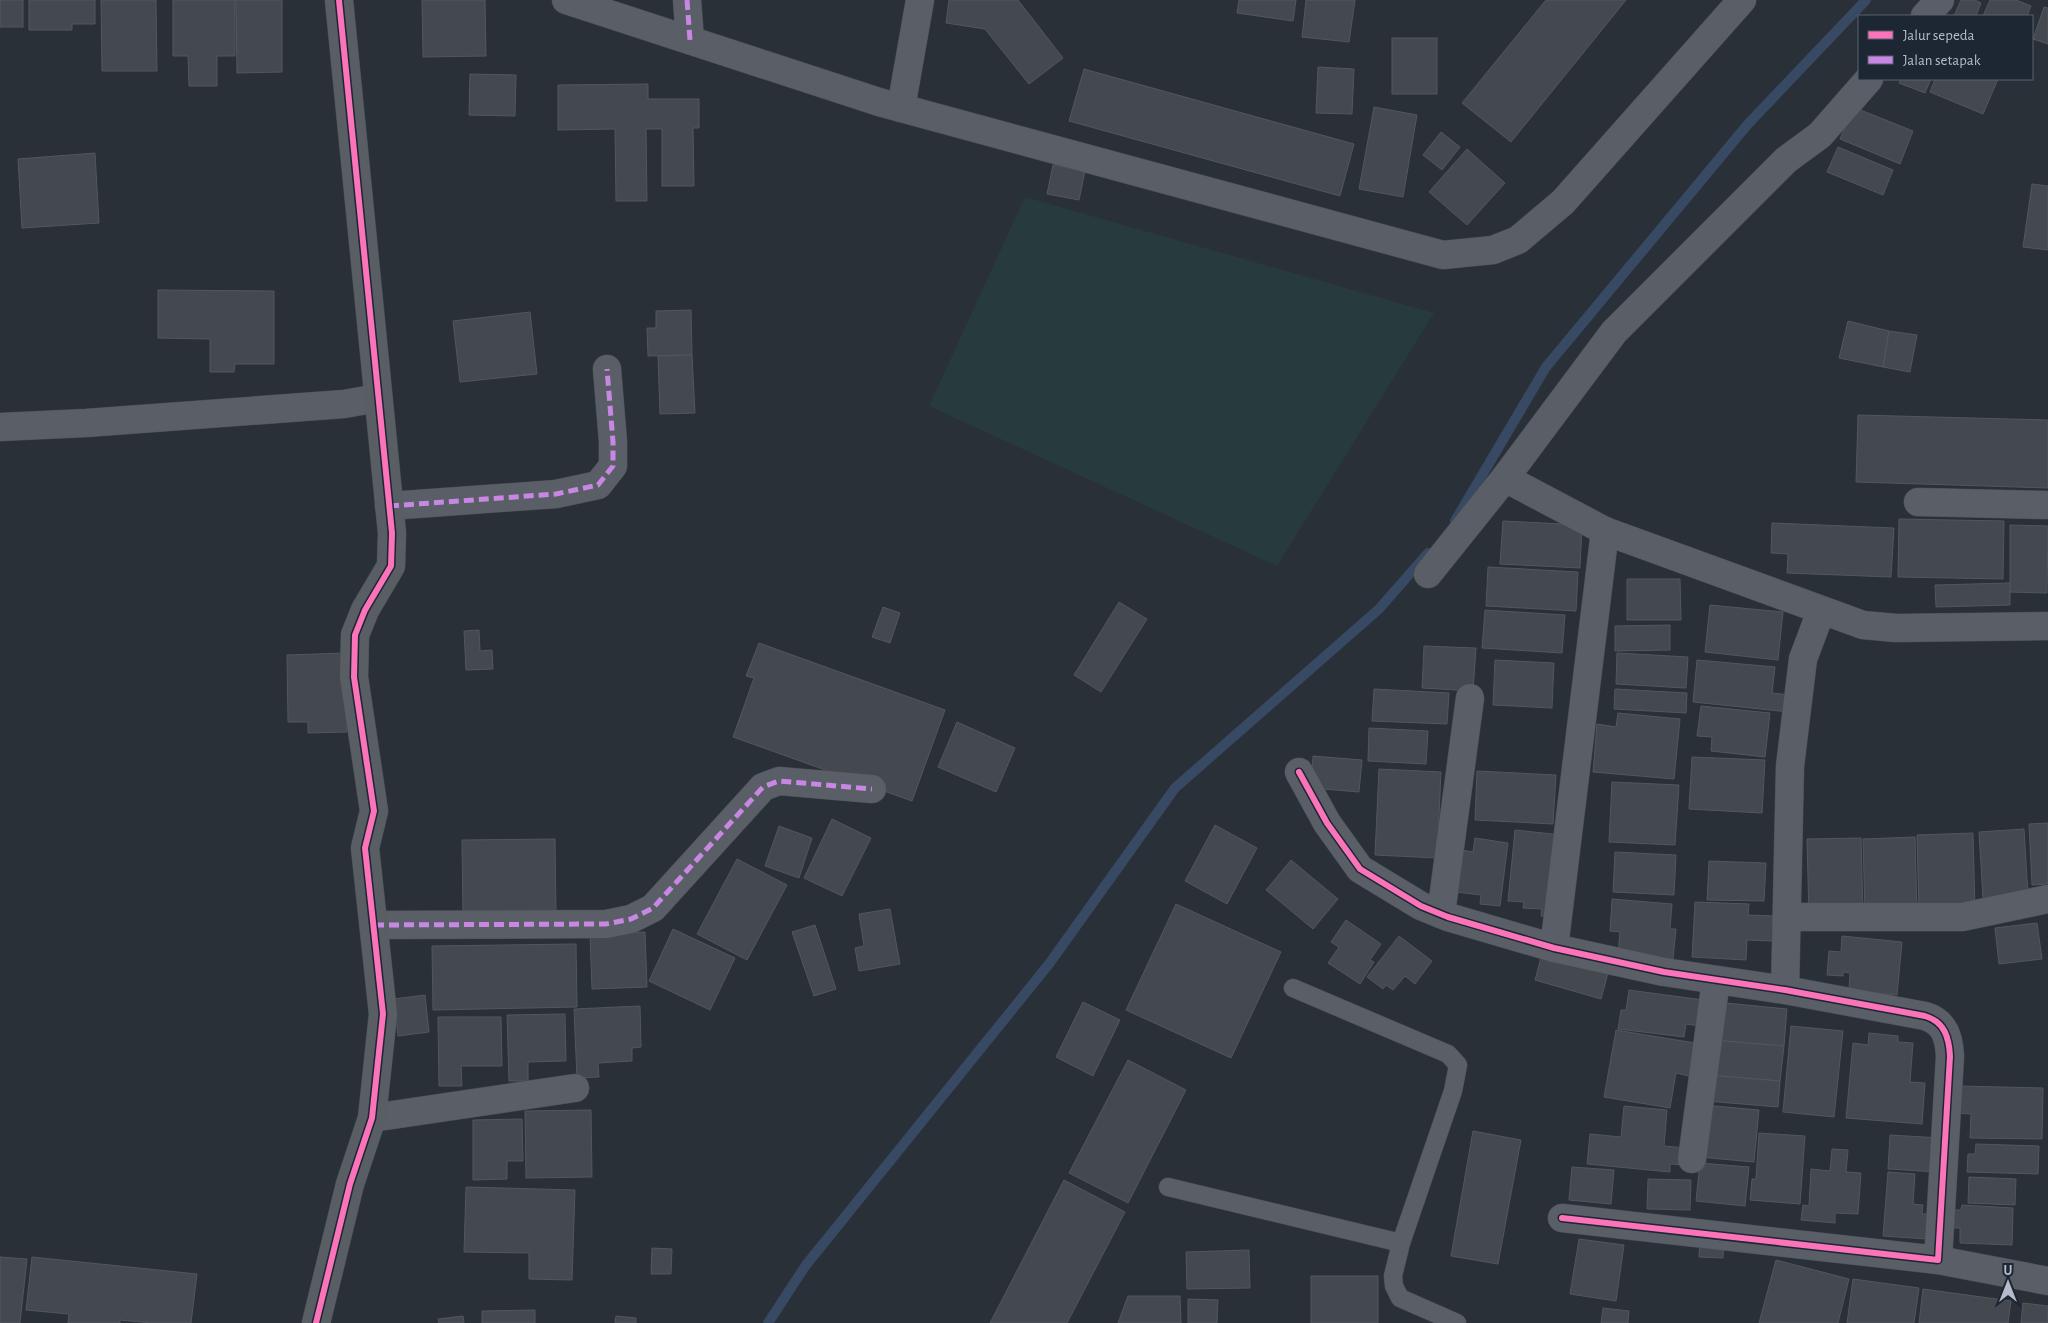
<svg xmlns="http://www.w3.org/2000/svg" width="2048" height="1323" font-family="'Alegreya Sans',sans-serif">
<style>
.green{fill:#273a3e}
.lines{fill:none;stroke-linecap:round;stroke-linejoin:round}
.stream{stroke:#384963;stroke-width:10}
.building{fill:#444950;stroke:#52575f}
.lane-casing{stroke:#484c53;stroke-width:19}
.street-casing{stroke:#484c53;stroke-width:29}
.secondary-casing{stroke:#484c53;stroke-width:29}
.lane{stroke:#5a5e66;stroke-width:18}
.street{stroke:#5a5e66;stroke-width:28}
.secondary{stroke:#595d64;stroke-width:28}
.quiet{stroke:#c787e3;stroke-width:5;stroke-dasharray:10 5;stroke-linecap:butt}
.cycleway-casing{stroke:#1d2633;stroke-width:9}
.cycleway{stroke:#fb73b8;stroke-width:6}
</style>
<rect width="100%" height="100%" fill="#2a3038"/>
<path class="green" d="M 1025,197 L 1434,313 L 1277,566 L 929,406 Z"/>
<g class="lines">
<g class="stream">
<path d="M 1455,521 L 1546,367 L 1748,124 L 1866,0"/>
<path d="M 768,1323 L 806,1265 L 1049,964 L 1175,788 L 1379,609 L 1428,553"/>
</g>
</g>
<g class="building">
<rect x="0" y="0" width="23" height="27"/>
<path d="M 29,0 L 95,0 L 95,24 L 72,24 L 72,30 L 29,30 Z"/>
<path d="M 101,0 L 156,0 L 157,71 L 102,71 Z"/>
<path d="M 173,0 L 235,0 L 235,56 L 217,56 L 217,86 L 189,86 L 188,56 L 173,56 Z"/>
<path d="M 236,0 L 282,0 L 282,72 L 237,73 Z"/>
<path d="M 422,0 L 485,0 L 486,56 L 423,57 Z"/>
<path d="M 949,0 L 1018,0 L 1063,58 L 1029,84 L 985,29 L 946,23 Z"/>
<path d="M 1239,0 L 1296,0 L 1293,21 L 1237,13 Z"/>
<path d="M 1306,0 L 1355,0 L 1349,42 L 1302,37 Z"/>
<path d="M 1546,0 L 1626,0 L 1511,142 L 1462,103 Z"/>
<path d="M 1961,0 L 1975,0 L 1981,3 L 1976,16 L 1954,16 Z"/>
<path d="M 1990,0 L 2016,0 L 2031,6 L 2027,16 L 1983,16 Z"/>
<path d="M 2044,7 L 2048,8 L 2048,44 L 2033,39 Z"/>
<rect x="1392" y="38" width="45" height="56"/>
<path d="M 1318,67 L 1354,69 L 1352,114 L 1316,113 Z"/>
<path d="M 1084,69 L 1354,144 L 1340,196 L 1069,121 Z"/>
<path d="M 470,74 L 516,75 L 515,116 L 469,115 Z"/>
<path d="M 1901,79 L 1931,79 L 1925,93 L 1899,83 Z"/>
<path d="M 1935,79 L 1998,79 L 1983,114 L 1930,92 Z"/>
<path d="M 648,84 L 648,99 L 699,99 L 699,128 L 693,128 L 694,186 L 662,186 L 662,129 L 646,129 L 647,201 L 616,201 L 615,129 L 558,130 L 558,85 Z"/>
<path d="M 1374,107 L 1417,115 L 1403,197 L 1359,189 Z"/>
<path d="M 1853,107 L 1913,131 L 1900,164 L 1840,139 Z"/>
<path d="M 1441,132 L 1460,147 L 1442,170 L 1423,155 Z"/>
<path d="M 1838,147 L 1893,170 L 1883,195 L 1827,172 Z"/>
<path d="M 1467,149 L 1505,183 L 1467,225 L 1429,192 Z"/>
<path d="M 95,153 L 99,223 L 22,228 L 18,159 Z"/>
<path d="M 1053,165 L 1085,171 L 1079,200 L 1047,194 Z"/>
<path d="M 2032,184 L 2048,186 L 2048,250 L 2023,247 Z"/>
<path d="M 158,290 L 274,291 L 274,364 L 235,364 L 234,372 L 210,372 L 210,339 L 158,338 Z"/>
<path d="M 691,310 L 692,355 L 648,356 L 647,328 L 656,328 L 656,311 Z"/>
<path d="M 530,312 L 537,374 L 460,382 L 453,321 Z"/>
<path d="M 1848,321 L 1889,331 L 1883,367 L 1839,358 Z"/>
<path d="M 1889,331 L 1917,335 L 1910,372 L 1883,367 Z"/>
<path d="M 692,355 L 695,413 L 660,414 L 658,356 Z"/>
<path d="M 1858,415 L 2048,420 L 2048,488 L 1856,482 Z"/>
<path d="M 1899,519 L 2004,521 L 2003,579 L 1898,577 Z"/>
<path d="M 1503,521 L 1582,525 L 1580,568 L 1500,564 Z"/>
<path d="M 1772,523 L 1894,528 L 1891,577 L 1787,573 L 1788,554 L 1771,553 Z"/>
<path d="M 2010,525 L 2048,526 L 2047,593 L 2008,592 L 2010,583 Z"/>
<path d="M 1488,567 L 1578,572 L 1576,611 L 1486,606 Z"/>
<path d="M 1627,579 L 1680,579 L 1681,620 L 1627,620 Z"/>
<path d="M 2010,583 L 2010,605 L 1936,607 L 1935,585 Z"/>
<path d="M 1119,602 L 1147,619 L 1101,692 L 1074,675 Z"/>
<path d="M 1710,605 L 1783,612 L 1778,660 L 1705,652 Z"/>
<path d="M 883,607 L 900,613 L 890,643 L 872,637 Z"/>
<path d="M 1485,610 L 1565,615 L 1562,653 L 1482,648 Z"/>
<path d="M 1670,625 L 1670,650 L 1615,651 L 1615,626 Z"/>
<path d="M 479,630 L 480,651 L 492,650 L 493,669 L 466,670 L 464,631 Z"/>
<path d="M 759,643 L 945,710 L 912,801 L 733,737 L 754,678 L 746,676 Z"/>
<path d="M 1424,646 L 1476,648 L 1473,691 L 1422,688 Z"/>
<path d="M 345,653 L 347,732 L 308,733 L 308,722 L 288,722 L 287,655 Z"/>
<path d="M 1617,653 L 1688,657 L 1686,688 L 1616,684 Z"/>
<path d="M 1495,660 L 1554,663 L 1552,708 L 1493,705 Z"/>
<path d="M 1697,660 L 1775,667 L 1772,693 L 1790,695 L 1789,712 L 1693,702 Z"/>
<path d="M 1374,689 L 1449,693 L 1447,724 L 1372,721 Z"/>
<path d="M 1615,689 L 1687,693 L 1686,713 L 1614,709 Z"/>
<path d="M 1701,706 L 1770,713 L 1765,757 L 1711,751 L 1712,737 L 1697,736 Z"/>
<path d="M 1618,713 L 1680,719 L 1674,779 L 1593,772 L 1597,724 L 1616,727 Z"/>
<path d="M 957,722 L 1015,748 L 996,792 L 938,767 Z"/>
<path d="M 1369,728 L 1428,731 L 1426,764 L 1368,761 Z"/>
<path d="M 1313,756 L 1362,760 L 1359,792 L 1311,788 Z"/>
<path d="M 1692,757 L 1765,760 L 1762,813 L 1689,809 Z"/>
<path d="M 1379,769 L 1441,772 L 1437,858 L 1375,855 Z"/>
<path d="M 1477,771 L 1556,775 L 1553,824 L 1475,820 Z"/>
<path d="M 1612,782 L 1679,785 L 1675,845 L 1609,842 Z"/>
<path d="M 832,819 L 871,838 L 842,896 L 804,878 Z"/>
<path d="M 2048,823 L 2048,884 L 2032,885 L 2029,824 Z"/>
<path d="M 1215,825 L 1257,848 L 1227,904 L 1185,881 Z"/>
<path d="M 779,826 L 812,838 L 799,878 L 765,866 Z"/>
<path d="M 2024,829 L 2028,895 L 1983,898 L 1979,832 Z"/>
<path d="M 1515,830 L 1562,835 L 1554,917 L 1541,916 L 1542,909 L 1523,908 L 1524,902 L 1508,901 Z"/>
<path d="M 1973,833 L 1975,909 L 1919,910 L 1917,835 Z"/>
<path d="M 1915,837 L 1917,913 L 1865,915 L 1863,839 Z"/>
<path d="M 1475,838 L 1508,843 L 1500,906 L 1480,904 L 1481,895 L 1456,892 L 1461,850 L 1473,852 Z"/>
<path d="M 1861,838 L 1863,915 L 1809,916 L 1807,839 Z"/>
<path d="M 555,839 L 556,916 L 463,917 L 462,840 Z"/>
<path d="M 1615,852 L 1676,855 L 1674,895 L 1613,892 Z"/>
<path d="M 737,859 L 787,885 L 747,960 L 697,934 Z"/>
<path d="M 1291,860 L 1338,899 L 1313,929 L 1266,890 Z"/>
<path d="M 1709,861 L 1766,863 L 1764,901 L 1707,900 Z"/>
<path d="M 1612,899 L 1672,904 L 1670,929 L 1676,929 L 1673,959 L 1618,954 L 1620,932 L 1610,931 Z"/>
<path d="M 1695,902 L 1749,904 L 1748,915 L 1774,916 L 1773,941 L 1747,940 L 1746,960 L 1692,957 Z"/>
<path d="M 1176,904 L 1281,952 L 1231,1058 L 1126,1010 Z"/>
<path d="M 890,909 L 900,964 L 859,971 L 855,948 L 864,946 L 859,914 Z"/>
<path d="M 1346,920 L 1381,944 L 1370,960 L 1374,962 L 1360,984 L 1328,963 L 1339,947 L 1331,942 Z"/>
<path d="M 2037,923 L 2042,959 L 1999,964 L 1995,928 Z"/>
<path d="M 815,925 L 836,989 L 814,996 L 792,932 Z"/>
<path d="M 673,929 L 735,958 L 710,1010 L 649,981 Z"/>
<path d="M 645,932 L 647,987 L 592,989 L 590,934 Z"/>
<path d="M 1399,936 L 1432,961 L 1415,984 L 1405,976 L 1393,990 L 1386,985 L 1383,989 L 1367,977 Z"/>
<path d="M 1842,936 L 1902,942 L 1897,995 L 1849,990 L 1850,973 L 1843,972 L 1843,976 L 1827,975 L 1829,951 L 1841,952 Z"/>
<path d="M 576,944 L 577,1007 L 433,1010 L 432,946 Z"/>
<path d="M 1542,954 L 1608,973 L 1601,999 L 1535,980 Z"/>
<path d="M 1629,990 L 1703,1000 L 1700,1026 L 1686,1024 L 1684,1037 L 1618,1029 L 1621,1010 L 1626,1010 Z"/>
<path d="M 425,995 L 429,1032 L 398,1036 L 394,999 Z"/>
<path d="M 1083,1002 L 1120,1020 L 1093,1076 L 1056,1057 Z"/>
<path d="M 1716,1002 L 1787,1009 L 1784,1046 L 1712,1040 Z"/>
<path d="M 640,1006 L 641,1047 L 632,1048 L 632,1061 L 598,1063 L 599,1077 L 577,1078 L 574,1009 Z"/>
<path d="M 565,1014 L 566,1061 L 528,1062 L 528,1081 L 509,1081 L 507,1015 Z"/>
<path d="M 438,1017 L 501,1017 L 502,1066 L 461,1066 L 462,1086 L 439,1086 Z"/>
<path d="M 1791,1026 L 1843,1031 L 1834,1117 L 1783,1112 Z"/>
<path d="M 1616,1030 L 1695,1043 L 1689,1076 L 1676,1073 L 1670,1108 L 1604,1097 Z"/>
<path d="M 1869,1033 L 1898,1036 L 1898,1042 L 1913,1043 L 1910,1082 L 1925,1083 L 1922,1124 L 1846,1118 L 1853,1043 L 1868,1045 Z"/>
<path d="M 1712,1040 L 1784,1046 L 1780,1081 L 1709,1075 Z"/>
<path d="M 1128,1060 L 1186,1090 L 1128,1203 L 1069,1173 Z"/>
<path d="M 1709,1075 L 1780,1081 L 1778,1107 L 1706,1101 Z"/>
<path d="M 1959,1086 L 2043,1088 L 2042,1139 L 1970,1138 L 1971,1114 L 1958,1113 Z"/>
<path d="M 1704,1105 L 1759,1110 L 1754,1162 L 1699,1157 Z"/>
<path d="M 1624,1106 L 1667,1110 L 1664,1146 L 1686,1148 L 1685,1165 L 1670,1164 L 1670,1172 L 1587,1164 L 1590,1134 L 1621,1137 Z"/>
<path d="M 591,1110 L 592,1177 L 526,1178 L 525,1111 Z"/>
<path d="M 522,1119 L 523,1161 L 507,1161 L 507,1179 L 473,1180 L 473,1120 Z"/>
<path d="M 1473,1131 L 1521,1140 L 1498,1264 L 1451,1256 Z"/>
<path d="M 1759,1133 L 1805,1136 L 1800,1204 L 1750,1200 L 1752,1179 L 1756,1179 Z"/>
<path d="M 1890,1135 L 1940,1138 L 1938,1172 L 1888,1169 Z"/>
<path d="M 1976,1144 L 2039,1146 L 2038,1174 L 1967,1172 L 1968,1154 L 1975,1154 Z"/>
<path d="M 1832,1149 L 1848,1150 L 1846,1172 L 1861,1173 L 1858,1214 L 1835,1213 L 1835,1223 L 1801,1220 L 1803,1205 L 1809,1206 L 1811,1169 L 1830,1171 Z"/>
<path d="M 1700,1163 L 1749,1167 L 1745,1206 L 1696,1201 Z"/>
<path d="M 1572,1167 L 1614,1170 L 1611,1204 L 1569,1200 Z"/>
<path d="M 1888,1172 L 1915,1174 L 1913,1204 L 1923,1205 L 1922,1214 L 1929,1214 L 1927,1239 L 1883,1236 Z"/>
<path d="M 1969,1177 L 2016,1179 L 2015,1205 L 1968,1203 Z"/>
<path d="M 1648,1179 L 1691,1180 L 1690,1210 L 1647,1209 Z"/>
<path d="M 1064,1180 L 1125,1212 L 1067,1323 L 990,1323 Z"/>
<path d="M 466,1187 L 575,1190 L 572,1280 L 529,1279 L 529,1253 L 464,1252 Z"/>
<path d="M 1962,1205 L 2013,1208 L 2012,1245 L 1960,1243 L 1960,1228 L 1945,1228 L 1946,1210 L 1961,1210 Z"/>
<path d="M 1700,1238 L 1724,1240 L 1723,1258 L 1699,1257 Z"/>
<path d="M 1579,1239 L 1624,1245 L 1616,1301 L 1570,1294 Z"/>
<path d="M 652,1248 L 672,1249 L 671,1274 L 651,1274 Z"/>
<path d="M 1249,1250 L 1250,1288 L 1187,1289 L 1186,1252 Z"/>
<path d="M 0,1257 L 27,1259 L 20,1323 L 0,1323 Z"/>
<path d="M 32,1257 L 197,1274 L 191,1323 L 152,1323 L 120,1320 L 120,1323 L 68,1323 L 69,1314 L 26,1310 Z"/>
<path d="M 1776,1260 L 1849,1279 L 1838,1323 L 1759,1323 Z"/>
<rect x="1311" y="1276" width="67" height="47"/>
<path d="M 1853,1279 L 1919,1288 L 1914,1323 L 1847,1323 Z"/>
<path d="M 1923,1289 L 2011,1301 L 2008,1323 L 1919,1323 Z"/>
<path d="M 1128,1296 L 1180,1296 L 1181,1323 L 1118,1323 Z"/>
<path d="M 1188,1299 L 1218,1300 L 1217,1323 L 1188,1323 Z"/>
<path d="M 2023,1303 L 2048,1306 L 2048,1323 L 2021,1323 Z"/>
<path d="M 1603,1308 L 1629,1311 L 1628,1323 L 1601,1323 Z"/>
<path d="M 535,1310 L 535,1323 L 482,1323 L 482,1311 Z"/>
<path d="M 463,1316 L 464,1323 L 439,1323 L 438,1319 Z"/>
<path d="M 616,1316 L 636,1318 L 636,1323 L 615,1323 Z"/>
</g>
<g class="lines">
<g class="lane-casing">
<g id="lane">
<path d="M 1293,988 L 1448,1054 L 1458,1065 L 1453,1091 L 1401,1243 L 1393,1276 L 1394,1286 L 1400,1298 L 1457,1323"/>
<path d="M 1168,1187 L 1401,1243"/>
</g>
</g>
<g class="street-casing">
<g id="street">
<path d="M 566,0 L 879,102 L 1443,255 L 1493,250 L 1518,240 L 1563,202 L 1742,0"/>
<path d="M 687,0 L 690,40"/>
<path d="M 1925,16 L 1940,0"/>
<path d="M 901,108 L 920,0"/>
<path d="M 0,427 L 86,423 L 344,404 L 378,398"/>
<path d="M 1505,478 L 1605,531 L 1863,625 L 1896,628 L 2048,626"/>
<path d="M 1918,502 L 2048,505"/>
<path d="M 389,506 L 556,494 L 598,485 L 613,466 L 613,442 L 607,369"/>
<path d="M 1428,574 L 1505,478 L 1614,332 L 1786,160 L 1820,135 L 1869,79"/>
<path d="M 1299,772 L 1327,823 L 1360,869 L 1421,906 L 1448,917 L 1554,948 L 1664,972 L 1785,990 L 1925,1016 C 1945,1022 1949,1038 1950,1056 L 1938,1260 L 1562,1218"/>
<path d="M 1441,914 L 1470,698"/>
<path d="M 1787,917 L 1962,917 L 2048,899"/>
<path d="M 374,925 L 606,924 L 631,919 L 653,908 L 763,787 L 779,781 L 872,789"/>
<path d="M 1554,948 L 1605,531"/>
<path d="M 1785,990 L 1790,766 L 1803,659 L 1821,611"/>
<path d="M 372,1118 L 575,1088"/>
<path d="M 1692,1159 L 1716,980"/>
<path d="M 1938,1260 L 2048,1281"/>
</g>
</g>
<g class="secondary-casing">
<path id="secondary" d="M 316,1323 L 350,1184 L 372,1118 L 383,1014 L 365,848 L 374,811 L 354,677 L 355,635 L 365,610 L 391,566 L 392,533 L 339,0"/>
</g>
<use href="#lane" class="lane"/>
<use href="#street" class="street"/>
<use href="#secondary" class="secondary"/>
<g class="quiet">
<path d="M 687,0 L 690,40"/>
<path d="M 389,506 L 556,494 L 598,485 L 613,466 L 613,442 L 607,369"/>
<path d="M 374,925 L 606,924 L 631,919 L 653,908 L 763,787 L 779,781 L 872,789"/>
</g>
<g class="cycleway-casing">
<g id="cycleway">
<path d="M 1299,772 L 1327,823 L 1360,869 L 1421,906 L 1448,917 L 1554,948 L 1664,972 L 1785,990 L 1925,1016 C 1945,1022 1949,1038 1950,1056 L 1938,1260 L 1562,1218"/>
<path d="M 316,1323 L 350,1184 L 372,1118 L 383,1014 L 365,848 L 374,811 L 354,677 L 355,635 L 365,610 L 391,566 L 392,533 L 339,0"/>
</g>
</g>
<use href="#cycleway" class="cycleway"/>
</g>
<rect x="1858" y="15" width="175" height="65" fill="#1d2633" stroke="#59626f"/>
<rect x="1868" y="31" width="25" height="8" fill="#fb73b8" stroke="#59626f"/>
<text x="1903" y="40" font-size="15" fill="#b4bcc9">Jalur sepeda</text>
<rect x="1868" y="56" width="25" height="8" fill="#c787e3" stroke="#59626f"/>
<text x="1903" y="65" font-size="15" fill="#b4bcc9">Jalan setapak</text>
<g transform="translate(2008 1283)" stroke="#1d2633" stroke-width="4" paint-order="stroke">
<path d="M0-4L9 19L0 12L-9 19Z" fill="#b4bcc9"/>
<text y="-8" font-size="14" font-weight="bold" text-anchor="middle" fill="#b4bcc9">U</text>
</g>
</svg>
